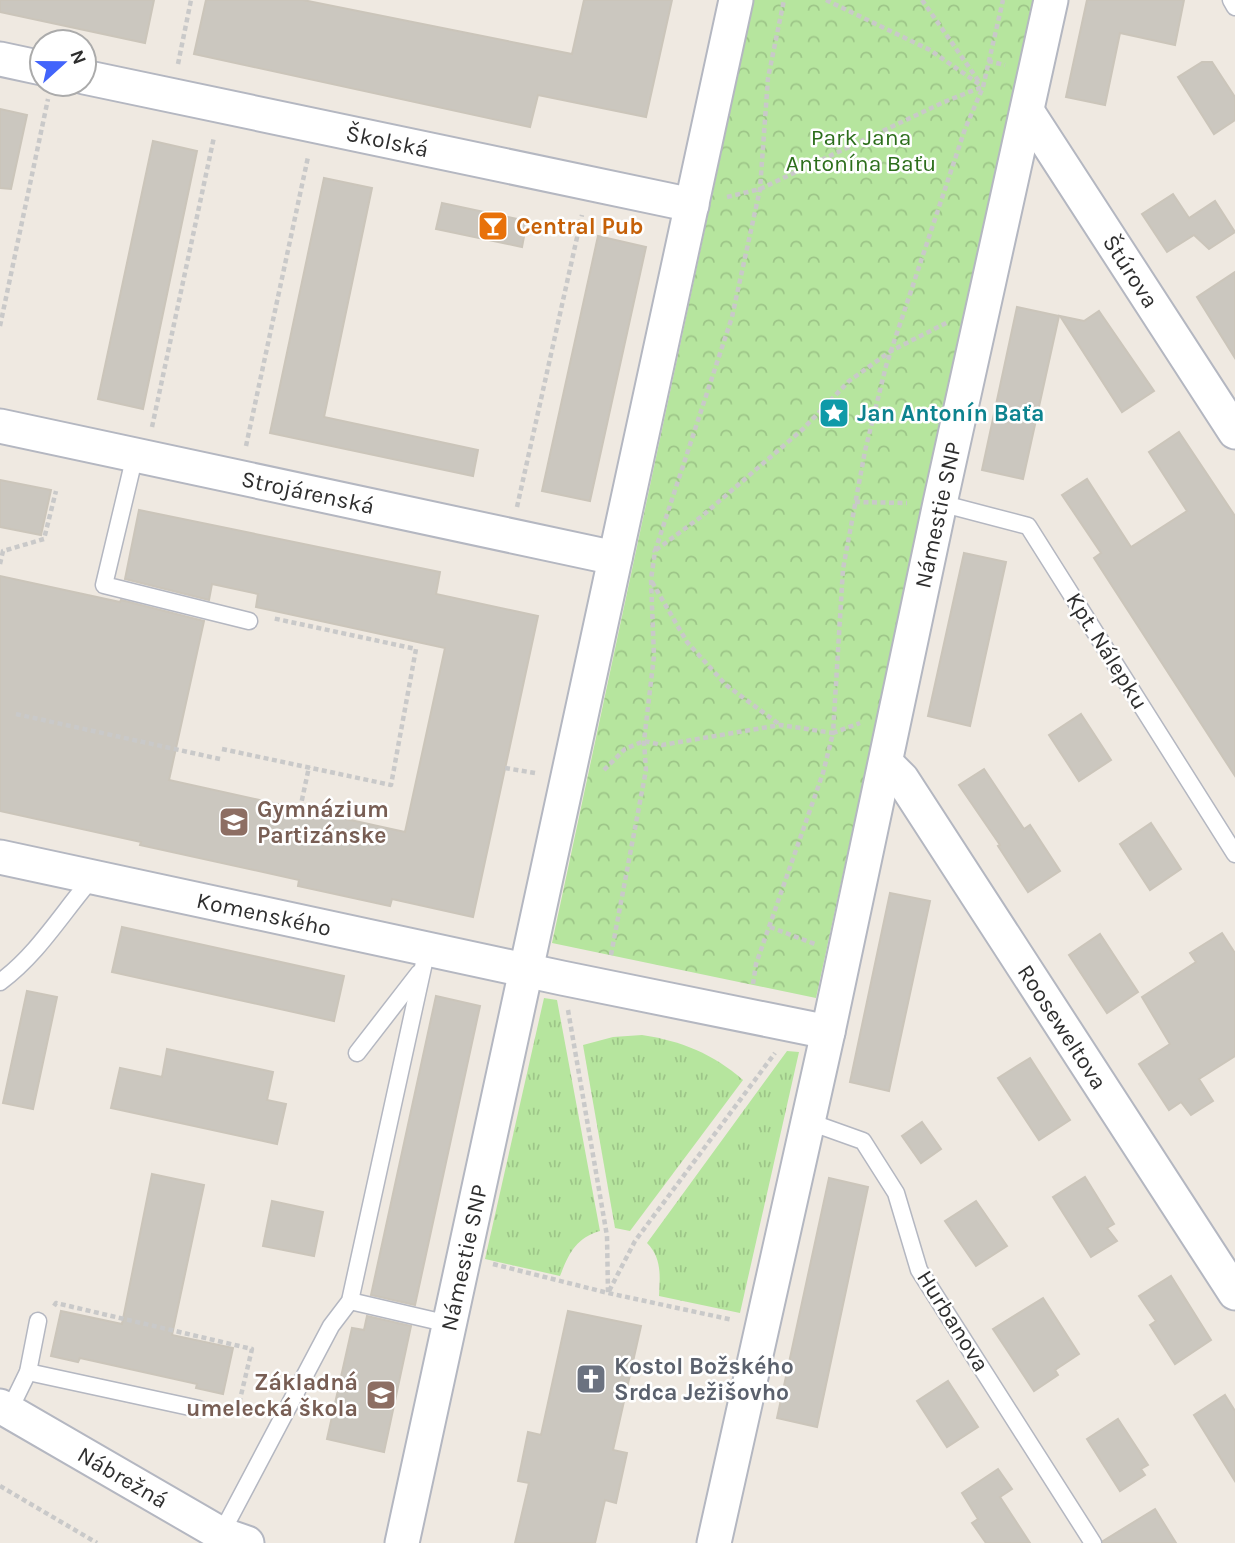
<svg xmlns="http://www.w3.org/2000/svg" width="1235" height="1543" font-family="Karla,sans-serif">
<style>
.grass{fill:url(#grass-tufts)}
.park{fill:url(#park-crowns)}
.building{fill:#cbc7bf;stroke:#cbc5ba;stroke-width:2}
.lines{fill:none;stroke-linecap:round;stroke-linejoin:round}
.lane-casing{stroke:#b4b7c1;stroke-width:19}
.street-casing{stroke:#b4b7c1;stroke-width:37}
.path{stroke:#c9c9c9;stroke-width:4.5;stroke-dasharray:5 3.5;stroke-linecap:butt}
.lane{stroke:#fff;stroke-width:16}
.street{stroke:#fff;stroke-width:33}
.labels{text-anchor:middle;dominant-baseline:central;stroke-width:5;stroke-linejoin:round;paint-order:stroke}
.park-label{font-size:23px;fill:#2c6e1b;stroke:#fff}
.street-label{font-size:23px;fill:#2e2e2e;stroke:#fff}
.food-label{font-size:23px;font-weight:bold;fill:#c56008;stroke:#fff;text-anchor:start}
.culture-label{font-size:23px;font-weight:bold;fill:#0d838f;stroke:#fff;text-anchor:start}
.education-label{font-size:23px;font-weight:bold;fill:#785e54;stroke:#fff;text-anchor:start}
.worship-label{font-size:23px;font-weight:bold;fill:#5b616d;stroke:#fff;text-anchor:start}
</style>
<defs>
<pattern id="grass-tufts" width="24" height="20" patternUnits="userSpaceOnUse" patternTransform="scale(1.75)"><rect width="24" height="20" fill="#b6e59e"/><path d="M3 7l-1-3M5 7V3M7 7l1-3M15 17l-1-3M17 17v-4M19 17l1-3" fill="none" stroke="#9dc588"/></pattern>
<pattern id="park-crowns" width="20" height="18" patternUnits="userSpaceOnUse" patternTransform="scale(1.75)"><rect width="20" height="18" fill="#b6e59e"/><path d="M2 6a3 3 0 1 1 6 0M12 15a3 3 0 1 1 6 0" fill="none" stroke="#9dc588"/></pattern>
</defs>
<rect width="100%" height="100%" fill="#efe9e1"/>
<g class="grass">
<path d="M 544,998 L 557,1000 L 600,1231 C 576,1238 569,1253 560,1276 L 485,1259 Z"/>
<path d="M 642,1035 C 682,1041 713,1054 743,1080 L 630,1231 L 615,1228 L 583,1045 L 613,1037 Z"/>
<path d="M 787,1051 L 799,1052 L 740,1313 L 659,1296 C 660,1276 662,1258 647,1243 Z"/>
</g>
<path class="park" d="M 754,0 L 1033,0 L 816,998 L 552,943 Z"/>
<g class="building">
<path d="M 0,0 L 154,0 L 145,43 L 0,12 Z"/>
<path d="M 206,0 L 303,0 L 572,54 L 584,0 L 672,0 L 646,117 L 538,95 L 530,127 L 194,54 Z"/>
<path d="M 1087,0 L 1184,0 L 1175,45 L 1120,33 L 1105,105 L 1066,97 Z"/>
<path d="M 1202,62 L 1212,62 L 1235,97 L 1235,120 L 1214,134 L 1178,77 Z"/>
<path d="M 0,109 L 27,115 L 11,189 L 0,188 Z"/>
<path d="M 153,141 L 197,151 L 143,409 L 98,399 Z"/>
<path d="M 324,178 L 372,188 L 324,417 L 478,450 L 473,476 L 270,433 Z"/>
<path d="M 1173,194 L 1189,218 L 1215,201 L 1235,232 L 1209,249 L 1194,235 L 1167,252 L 1142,214 Z"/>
<path d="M 442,203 L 527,221 L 522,247 L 436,229 Z"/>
<path d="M 598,236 L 646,247 L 590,501 L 542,491 Z"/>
<path d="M 1235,272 L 1235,358 L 1197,297 Z"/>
<path d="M 1017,307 L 1059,316 L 1023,479 L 982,470 Z"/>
<path d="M 1099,311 L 1154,391 L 1122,412 L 1060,316 L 1084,321 Z"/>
<path d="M 1179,432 L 1235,516 L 1235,776 L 1094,558 L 1101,553 L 1062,495 L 1087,479 L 1131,547 L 1187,511 L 1149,452 Z"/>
<path d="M 0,480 L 51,490 L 41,535 L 0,527 Z"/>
<path d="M 139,510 L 440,572 L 436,594 L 538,616 L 473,917 L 392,899 L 390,906 L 298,886 L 299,880 L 140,845 L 141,842 L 0,811 L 0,576 L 120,602 L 121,600 L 204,621 L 169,780 L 405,832 L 445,648 L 256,607 L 258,594 L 212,584 L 209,600 L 125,579 Z"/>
<path d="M 964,553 L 1006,562 L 970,726 L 928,716 Z"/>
<path d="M 1081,714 L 1111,760 L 1079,781 L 1049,735 Z"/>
<path d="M 984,769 L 1024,829 L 1030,825 L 1060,871 L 1028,892 L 998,846 L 1000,845 L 959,785 Z"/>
<path d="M 1151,823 L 1181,869 L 1150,890 L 1120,844 Z"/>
<path d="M 890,893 L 930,901 L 889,1091 L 850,1082 Z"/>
<path d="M 122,927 L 344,976 L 334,1021 L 112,972 Z"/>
<path d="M 1222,933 L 1235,953 L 1235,1056 L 1199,1079 L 1213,1101 L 1191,1115 L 1181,1102 L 1169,1110 L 1139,1064 L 1170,1044 L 1142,997 L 1196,962 L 1190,953 Z"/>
<path d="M 1100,934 L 1138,992 L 1107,1013 L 1069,955 Z"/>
<path d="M 27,991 L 57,997 L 33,1109 L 3,1103 Z"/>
<path d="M 436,996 L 480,1006 L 415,1305 L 371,1295 Z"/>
<path d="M 167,1049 L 273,1072 L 267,1100 L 286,1104 L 277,1144 L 111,1108 L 120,1068 L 162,1077 Z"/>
<path d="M 1030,1058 L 1070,1120 L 1039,1140 L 998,1078 Z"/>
<path d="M 922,1122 L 941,1149 L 921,1163 L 902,1136 Z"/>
<path d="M 152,1174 L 204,1185 L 172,1335 L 233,1348 L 223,1394 L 196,1388 L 197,1384 L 80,1358 L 78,1362 L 51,1356 L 61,1311 L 122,1324 Z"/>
<path d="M 1085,1177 L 1114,1224 L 1107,1228 L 1117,1241 L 1091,1257 L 1053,1197 Z"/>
<path d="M 829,1178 L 868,1187 L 817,1427 L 777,1418 Z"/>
<path d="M 272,1201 L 323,1212 L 314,1256 L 263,1246 Z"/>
<path d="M 976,1201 L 1007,1246 L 976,1266 L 945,1221 Z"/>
<path d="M 1171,1276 L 1211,1340 L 1175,1364 L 1150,1325 L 1156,1321 L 1139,1296 Z"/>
<path d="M 1043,1298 L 1079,1354 L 1055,1370 L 1058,1375 L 1034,1391 L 993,1329 Z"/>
<path d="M 568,1311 L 641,1326 L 613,1450 L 627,1453 L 616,1503 L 605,1500 L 595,1543 L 515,1543 L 529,1483 L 518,1481 L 528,1432 L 541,1435 Z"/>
<path d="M 367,1316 L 411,1326 L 384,1452 L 327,1439 L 352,1328 L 364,1330 Z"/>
<path d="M 948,1381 L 978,1427 L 947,1447 L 917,1401 Z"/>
<path d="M 1225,1395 L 1235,1411 L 1235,1481 L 1194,1415 Z"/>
<path d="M 1118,1419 L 1148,1465 L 1141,1469 L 1145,1475 L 1120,1491 L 1087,1439 Z"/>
<path d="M 998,1469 L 1012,1489 L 1000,1497 L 1030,1543 L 986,1543 L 972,1523 L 978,1519 L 962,1493 Z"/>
<path d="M 1155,1509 L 1176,1543 L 1103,1543 L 1103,1541 Z"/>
</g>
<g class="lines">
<g class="lane-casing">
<g id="lane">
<path d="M 1231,0 L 1235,7"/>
<path d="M 135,455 L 104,585 L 249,621"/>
<path d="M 940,503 L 1028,526 L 1235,854"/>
<path d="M 0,982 C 38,954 62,913 93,877"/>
<path d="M 357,1053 L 419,973"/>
<path d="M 807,1121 L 863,1141 L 896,1193 L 919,1270 L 1093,1543"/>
<path d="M 350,1301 L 449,1324"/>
<path d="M 28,1372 L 199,1409"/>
<path d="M 9,1411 L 28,1372 L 38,1321"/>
<path d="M 221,1534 L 331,1326 L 350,1301 L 427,949"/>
</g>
</g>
<g class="street-casing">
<g id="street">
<path d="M 0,59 L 42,68"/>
<path id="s1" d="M 84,77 L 692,205"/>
<path id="s2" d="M 1027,111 L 1235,432"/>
<path id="s3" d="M 0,426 L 615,558"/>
<path id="s4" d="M 886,763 L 902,779 L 1235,1293"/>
<path id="s5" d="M 0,857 L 562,978 L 828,1032"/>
<path id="s6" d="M 0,1406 L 221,1534 L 247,1543"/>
<path id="s7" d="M 402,1543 L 736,0"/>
<path id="s8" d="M 714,1543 L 828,1032 L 940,503 L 1051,0"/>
</g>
</g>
<g class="path">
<path d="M 826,0 L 930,50 L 982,86"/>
<path d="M 922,0 L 980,83"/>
<path d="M 988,61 L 1005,65"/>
<path d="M 178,64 L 191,0"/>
<path d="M 727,197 L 760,189 L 944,102 L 982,87"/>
<path d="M 0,326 L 48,99"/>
<path d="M 152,427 L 214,137"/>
<path d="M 246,446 L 308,157"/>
<path d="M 855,502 L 907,503"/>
<path d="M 517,507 L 582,215"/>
<path d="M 656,550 L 702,516 L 803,429 L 849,381 L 891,351 L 948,322"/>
<path d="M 655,551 L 732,317 L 760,189 L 768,78 L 784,0"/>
<path d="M 0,564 L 3,551 L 44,539 L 56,491"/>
<path d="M 652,582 L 687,642 L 726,685 L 779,724"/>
<path d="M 16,714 L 220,759"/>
<path d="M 222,749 L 391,785 L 416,649 L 272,618"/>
<path d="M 505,768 L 535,773"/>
<path d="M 604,770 L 625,749 L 644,741 L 662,745 L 780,725 L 833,733 L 843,569 L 865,451 L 886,366 L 965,129 L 983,87 L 1003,0"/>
<path d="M 300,809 L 309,767"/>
<path d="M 770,927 L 815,944"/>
<path d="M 611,955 L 646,770 L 644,741 L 654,656 L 651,580 L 655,551 L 653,550"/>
<path d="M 753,984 L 756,964 L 823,773 L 833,733 L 860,723"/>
<path d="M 568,1010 L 607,1236 L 608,1293 L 635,1241 L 775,1053"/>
<path d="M 493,1264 L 608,1293 L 733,1320"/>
<path d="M 54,1306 L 56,1303 L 252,1349 L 237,1412 L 222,1408"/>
<path d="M 0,1486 L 97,1543"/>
</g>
<use href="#lane" class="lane"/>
<use href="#street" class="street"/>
</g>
<defs>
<g id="bar-square" transform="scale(1.575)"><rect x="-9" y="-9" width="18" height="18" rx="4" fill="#e8710a" stroke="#fff"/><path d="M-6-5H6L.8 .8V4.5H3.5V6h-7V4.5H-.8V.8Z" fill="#fff"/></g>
<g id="sight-square" transform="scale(1.575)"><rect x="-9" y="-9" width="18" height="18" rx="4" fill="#0f9aa8" stroke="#fff"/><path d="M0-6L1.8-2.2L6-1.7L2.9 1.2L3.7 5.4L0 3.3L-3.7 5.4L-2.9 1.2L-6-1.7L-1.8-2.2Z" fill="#fff"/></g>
<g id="university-square" transform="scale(1.575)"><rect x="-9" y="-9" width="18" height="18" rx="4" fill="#8d6e63" stroke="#fff"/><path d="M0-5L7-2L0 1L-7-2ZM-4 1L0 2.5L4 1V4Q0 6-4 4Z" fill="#fff"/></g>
<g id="church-square" transform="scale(1.575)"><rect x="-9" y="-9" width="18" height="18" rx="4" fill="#6b7280" stroke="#fff"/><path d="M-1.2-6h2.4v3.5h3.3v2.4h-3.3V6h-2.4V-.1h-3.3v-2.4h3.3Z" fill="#fff"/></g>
<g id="school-square" transform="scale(1.575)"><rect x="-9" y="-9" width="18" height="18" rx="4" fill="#8d6e63" stroke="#fff"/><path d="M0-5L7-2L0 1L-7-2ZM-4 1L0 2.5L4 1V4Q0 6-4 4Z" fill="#fff"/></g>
</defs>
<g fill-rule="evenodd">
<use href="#bar-square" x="493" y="226"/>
<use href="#sight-square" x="834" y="413"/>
<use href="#university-square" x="234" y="822"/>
<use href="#church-square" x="591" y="1379"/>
<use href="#school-square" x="381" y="1395"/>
</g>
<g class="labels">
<g class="park-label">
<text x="861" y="137">Park Jana<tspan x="861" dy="26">Antonína Baťu</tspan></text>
</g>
<g class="street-label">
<text stroke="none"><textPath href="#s1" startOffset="310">Školská</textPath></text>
<text stroke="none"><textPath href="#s2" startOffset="191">Štúrova</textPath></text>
<text stroke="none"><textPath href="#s3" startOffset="315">Strojárenská</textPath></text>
<text stroke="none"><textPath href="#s8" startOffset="1052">Námestie SNP</textPath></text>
<text transform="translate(1107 651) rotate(58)">Kpt. Nálepku</text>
<text stroke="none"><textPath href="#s5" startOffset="270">Komenského</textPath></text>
<text stroke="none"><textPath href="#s4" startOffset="318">Rooseweltova</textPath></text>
<text stroke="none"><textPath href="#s7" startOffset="292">Námestie SNP</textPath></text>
<text transform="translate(953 1321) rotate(58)">Hurbanova</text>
<text stroke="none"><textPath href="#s6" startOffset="142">Nábrežná</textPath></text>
</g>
<g class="food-label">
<text x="516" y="226">Central Pub</text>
</g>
<g class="culture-label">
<text x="857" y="413">Jan Antonín Baťa</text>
</g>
<g class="education-label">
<text x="257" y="809">Gymnázium<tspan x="257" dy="26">Partizánske</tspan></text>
<text x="358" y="1382" text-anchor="end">Základná<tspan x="358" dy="26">umelecká škola</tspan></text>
</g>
<g class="worship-label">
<text x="614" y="1366">Kostol Božského<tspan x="614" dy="26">Srdca Ježišovho</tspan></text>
</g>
</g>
<g transform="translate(63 63) rotate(69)"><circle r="33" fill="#ffffff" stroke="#ababab" stroke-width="2"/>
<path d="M0-5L12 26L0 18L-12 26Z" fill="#4264fb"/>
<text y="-10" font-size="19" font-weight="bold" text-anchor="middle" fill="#2e2e2e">N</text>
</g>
</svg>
